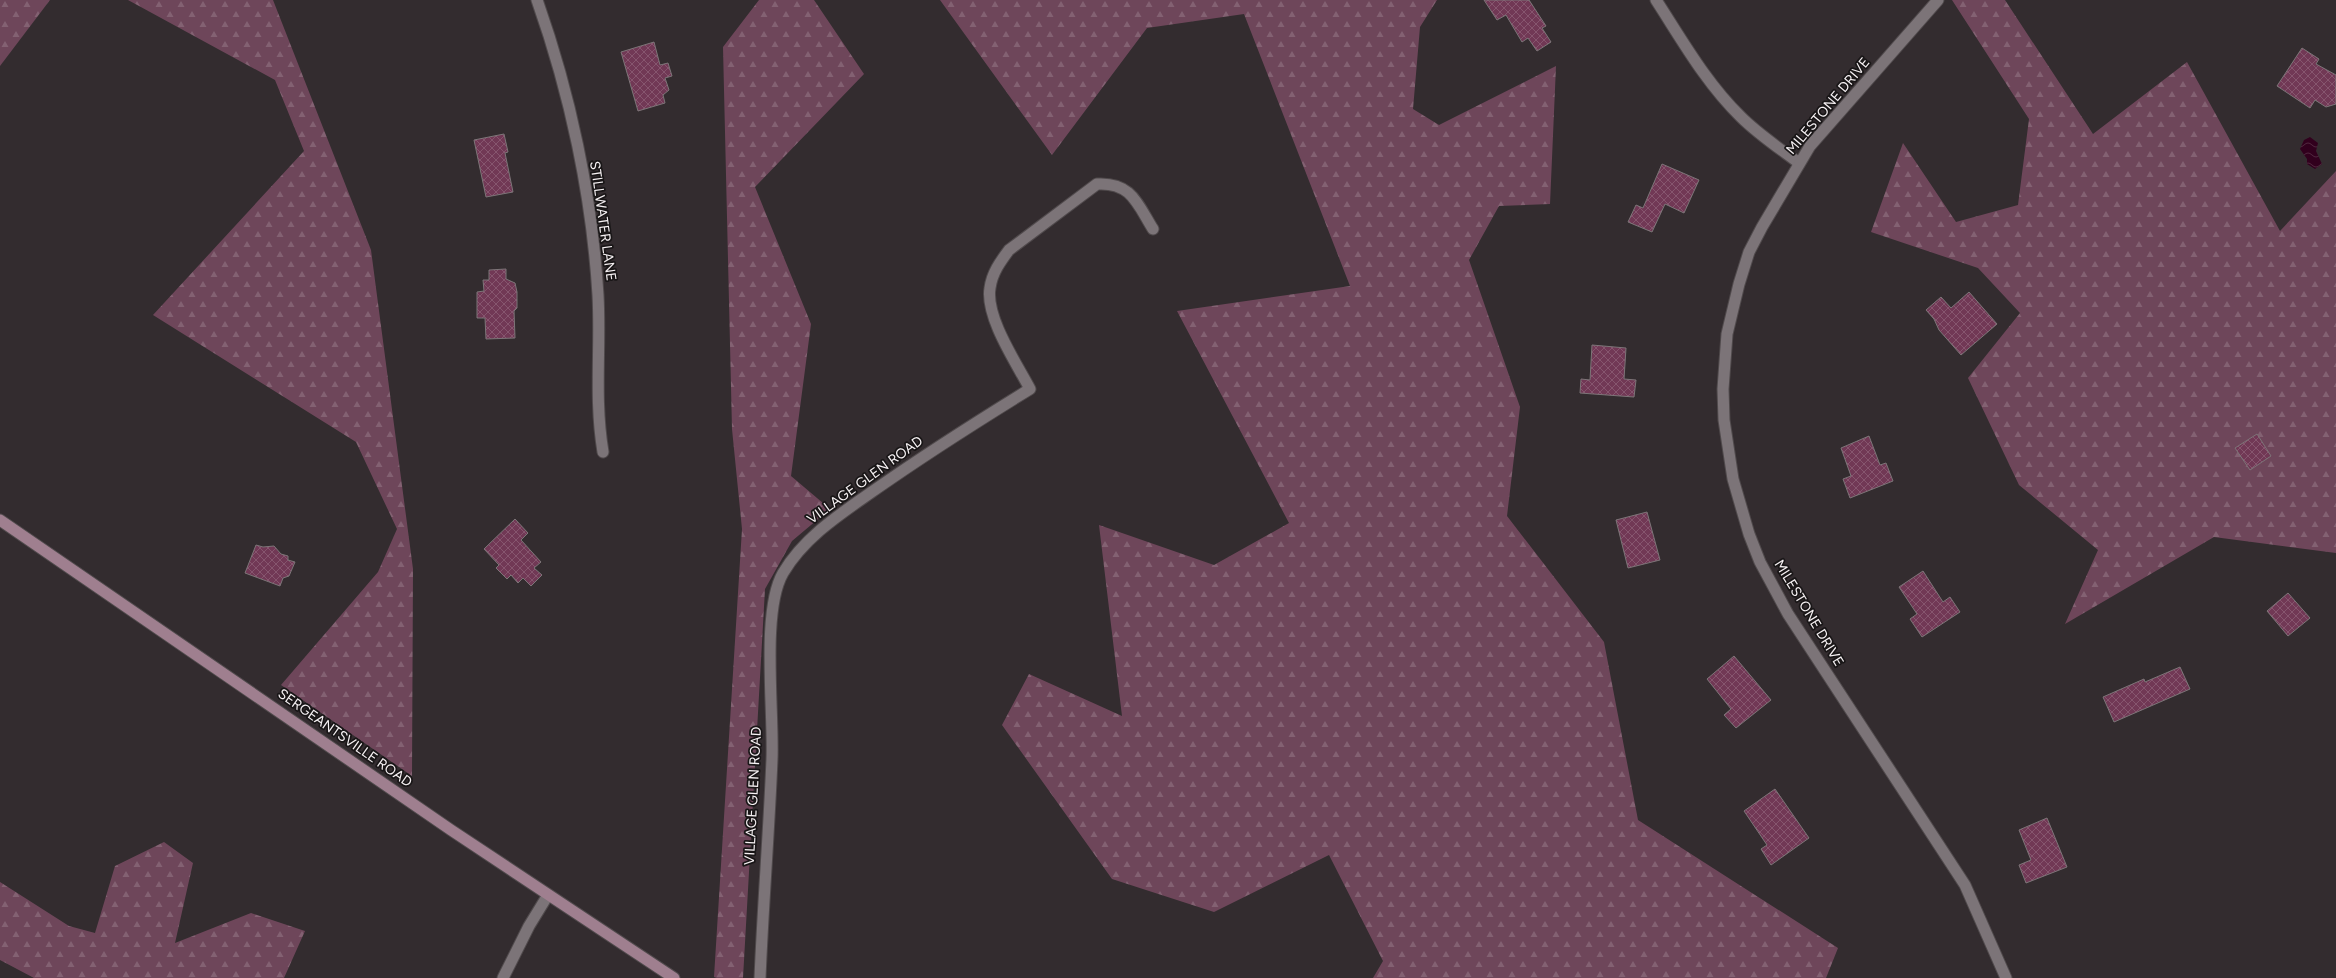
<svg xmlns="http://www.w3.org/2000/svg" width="2336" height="978" font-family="Figtree,sans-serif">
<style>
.forest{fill:url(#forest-firs)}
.water{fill:url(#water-waves)}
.building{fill:url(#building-cross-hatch);stroke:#7d7578}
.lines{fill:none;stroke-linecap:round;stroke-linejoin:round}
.minor-casing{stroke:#504a4c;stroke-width:13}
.secondary-casing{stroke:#504a4c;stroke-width:13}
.minor{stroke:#7c7478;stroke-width:11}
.secondary{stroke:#9f7f8f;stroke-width:11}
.labels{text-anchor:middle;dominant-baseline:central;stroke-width:3.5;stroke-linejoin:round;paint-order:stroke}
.street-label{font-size:14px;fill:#f7f2f4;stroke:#191617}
</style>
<defs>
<pattern id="forest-firs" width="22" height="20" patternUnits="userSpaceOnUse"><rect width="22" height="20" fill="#6e465a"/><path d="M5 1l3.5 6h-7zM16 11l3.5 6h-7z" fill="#836172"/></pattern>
<pattern id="water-waves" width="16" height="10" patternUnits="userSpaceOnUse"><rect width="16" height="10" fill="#31001d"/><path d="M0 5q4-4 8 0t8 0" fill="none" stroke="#50263e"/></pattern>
<pattern id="building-cross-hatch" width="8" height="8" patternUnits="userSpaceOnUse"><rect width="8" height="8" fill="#713855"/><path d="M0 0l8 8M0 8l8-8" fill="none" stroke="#86556e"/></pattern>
</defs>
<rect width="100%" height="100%" fill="#332c2f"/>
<g class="forest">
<path d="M 0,0 L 50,0 L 0,66 Z"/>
<path d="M 128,0 L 273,0 L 371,250 L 413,569 L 412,776 L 281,685 L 378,572 L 397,529 L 356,442 L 153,315 L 304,151 L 275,80 Z"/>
<path d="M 759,0 L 814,0 L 864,74 L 755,187 L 811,324 L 791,476 L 830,509 L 792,541 L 765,589 L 743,978 L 717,978 L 714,977 L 742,529 L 732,429 L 723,47 Z"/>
<path d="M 940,0 L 1437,0 L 1420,27 L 1413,109 L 1439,125 L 1556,66 L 1550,204 L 1499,206 L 1469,260 L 1520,407 L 1507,516 L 1604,642 L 1638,820 L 1838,948 L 1826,978 L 1373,978 L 1383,961 L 1329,855 L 1214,912 L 1112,879 L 1002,725 L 1029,674 L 1122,716 L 1099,525 L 1214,565 L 1289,523 L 1177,311 L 1350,286 L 1244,14 L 1147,28 L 1052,155 Z"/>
<path d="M 1952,0 L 2005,0 L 2093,134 L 2187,62 L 2280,231 L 2336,171 L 2336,553 L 2214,537 L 2065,624 L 2098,550 L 2019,485 L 1968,378 L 2020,313 L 1978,268 L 1871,232 L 1903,143 L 1956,222 L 2018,205 L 2029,119 Z"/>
<path d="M 164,842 L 193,863 L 175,943 L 251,913 L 305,931 L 284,978 L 34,978 L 0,960 L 0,882 L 69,926 L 95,933 L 115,866 Z"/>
</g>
<path class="water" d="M 2310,137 L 2318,143 L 2316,151 L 2322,164 L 2315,169 L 2307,164 L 2307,159 L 2300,149 L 2304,140 Z"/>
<g class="building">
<path d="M 1484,0 L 1529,0 L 1546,26 L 1542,28 L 1551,42 L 1537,51 L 1528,38 L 1522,42 L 1506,15 L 1497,20 Z"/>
<path d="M 654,42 L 660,65 L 668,63 L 672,76 L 665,78 L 669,90 L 663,95 L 665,103 L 638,111 L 621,52 Z"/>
<path d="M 2302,48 L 2319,59 L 2316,64 L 2336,75 L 2336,104 L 2326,107 L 2315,100 L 2310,108 L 2277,86 Z"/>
<path d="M 504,134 L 508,152 L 505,153 L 513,192 L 486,197 L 474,140 Z"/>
<path d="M 1662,164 L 1699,180 L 1684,213 L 1665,204 L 1652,232 L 1628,222 L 1636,205 L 1643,208 Z"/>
<path d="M 506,269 L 506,279 L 515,283 L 517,292 L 517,308 L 514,311 L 515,338 L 486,339 L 485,318 L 477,318 L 477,292 L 484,291 L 483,280 L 489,280 L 489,270 Z"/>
<path d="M 1969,292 L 1997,324 L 1961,355 L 1939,330 L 1934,319 L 1926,310 L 1941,297 L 1951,308 Z"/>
<path d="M 1592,345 L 1626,348 L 1624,379 L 1636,380 L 1634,397 L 1580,393 L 1581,379 L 1590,380 Z"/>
<path d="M 2257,434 L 2271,456 L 2250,470 L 2235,448 Z"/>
<path d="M 1869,436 L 1880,465 L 1886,463 L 1893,481 L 1850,498 L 1843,479 L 1851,476 L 1841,448 Z"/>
<path d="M 1647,512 L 1660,560 L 1628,568 L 1616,520 Z"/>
<path d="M 515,519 L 528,533 L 521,540 L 541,562 L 534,568 L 542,575 L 531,586 L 523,578 L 518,583 L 511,575 L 507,579 L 496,568 L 499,565 L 484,549 Z"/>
<path d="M 256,545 L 263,547 L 274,546 L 281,554 L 288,556 L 288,560 L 295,562 L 289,576 L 283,578 L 280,586 L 245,573 Z"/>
<path d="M 1923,571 L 1943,602 L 1950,597 L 1960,612 L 1922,637 L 1910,619 L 1917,614 L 1899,587 Z"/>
<path d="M 2288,593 L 2310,618 L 2288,636 L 2267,611 Z"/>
<path d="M 1734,656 L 1771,700 L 1736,728 L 1724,715 L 1731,709 L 1707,679 Z"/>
<path d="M 2180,667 L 2190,689 L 2114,722 L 2103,697 L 2144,679 L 2145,682 Z"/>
<path d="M 1775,789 L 1809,838 L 1771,865 L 1761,849 L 1767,845 L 1744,811 Z"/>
<path d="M 2047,818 L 2067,867 L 2026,883 L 2019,865 L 2031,860 L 2019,830 Z"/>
</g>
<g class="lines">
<g class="minor-casing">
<g id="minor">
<path d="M 537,0 C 570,93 592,196 598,295 C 601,348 594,398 603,452"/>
<path d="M 1656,0 C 1682,40 1706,83 1741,117 C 1758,134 1779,148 1799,163"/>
<path d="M 1938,0 L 1810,146 L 1762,227 L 1749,252 L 1739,284 L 1727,334 L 1723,389 L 1724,420 L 1733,479 L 1749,534 L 1760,562 L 1788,614 L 1965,885 L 2006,978"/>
<path d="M 503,978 L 529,926 L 548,895"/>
<path d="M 760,978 C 763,905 769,832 772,759 C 774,712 761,611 783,573 C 805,536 842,513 876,489 C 926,454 978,421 1030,389 C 1017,364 985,317 990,288 C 992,273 1000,262 1009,250 L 1097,184 C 1131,182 1137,203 1153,229"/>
</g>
</g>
<g class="secondary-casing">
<path id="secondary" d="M 0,520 L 451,830 L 674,978"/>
</g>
<use href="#minor" class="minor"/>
<use href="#secondary" class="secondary"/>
</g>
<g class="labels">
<g class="street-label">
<text transform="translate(1828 106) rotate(-50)">MILESTONE DRIVE</text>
<text transform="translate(603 221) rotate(82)">STILLWATER LANE</text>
<text transform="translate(865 480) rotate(-36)">VILLAGE GLEN ROAD</text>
<text transform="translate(1809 613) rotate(59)">MILESTONE DRIVE</text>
<text transform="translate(345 738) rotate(35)">SERGEANTSVILLE ROAD</text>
<text transform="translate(753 796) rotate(-87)">VILLAGE GLEN ROAD</text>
</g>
</g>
</svg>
